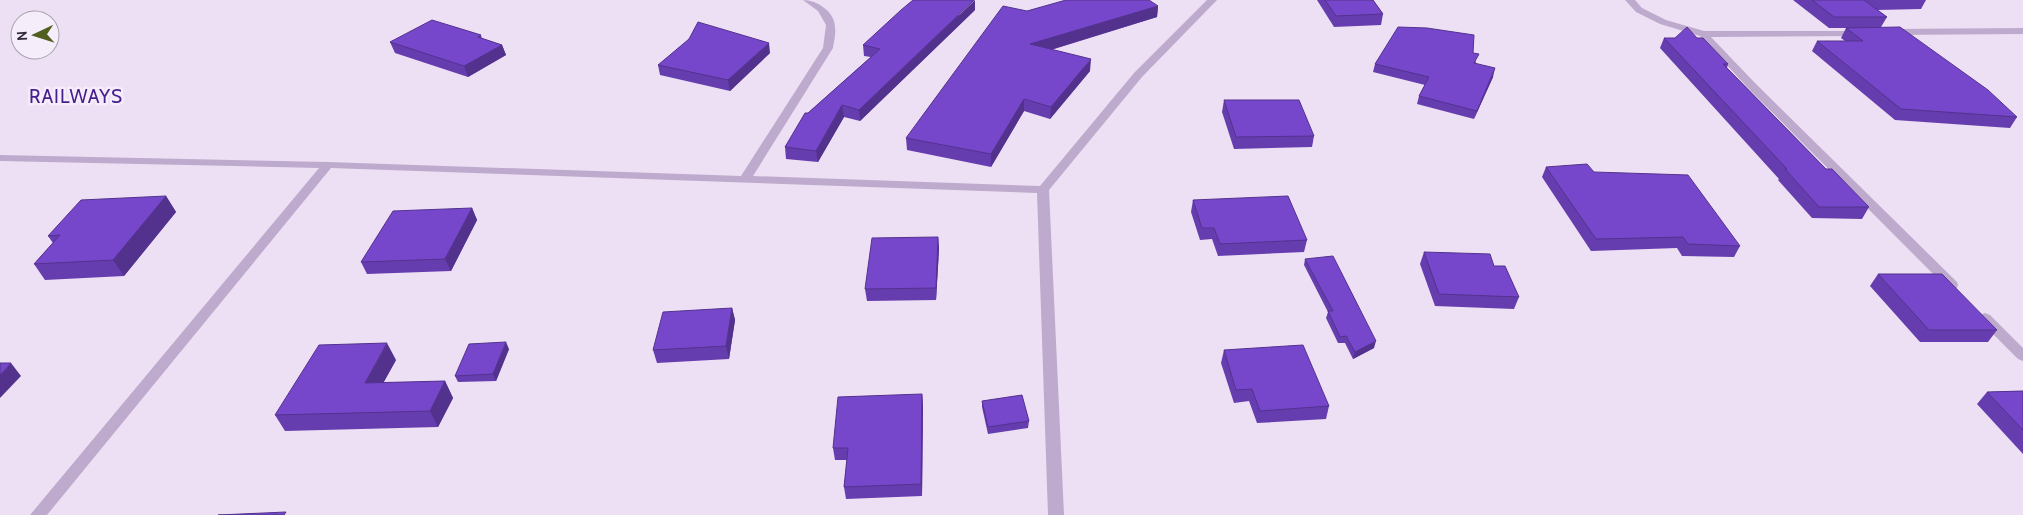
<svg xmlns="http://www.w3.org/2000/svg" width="2023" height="515" font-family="Cabin,sans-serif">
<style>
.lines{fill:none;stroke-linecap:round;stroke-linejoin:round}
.minor{fill:#beaacd;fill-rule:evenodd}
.wall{fill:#663daf}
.shaded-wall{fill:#53328e}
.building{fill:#7747cb;stroke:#53328e}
.labels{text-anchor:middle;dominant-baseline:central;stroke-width:5;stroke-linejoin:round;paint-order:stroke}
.neighbourhood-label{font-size:19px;letter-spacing:1px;fill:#471f8d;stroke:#f6edfb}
</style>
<rect width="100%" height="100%" fill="#ede0f4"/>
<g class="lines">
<g class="minor">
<path d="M 803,0 C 817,0 835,12 835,27 C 836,34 834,41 833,48 L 753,176 L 1040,186 L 1134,73 L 1207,0 L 1217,0 L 1142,77 L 1049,190 L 1064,515 L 1048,515 L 1037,193 L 331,168 L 47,515 L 30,515 L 319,168 L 0,161 L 0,155 L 328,162 L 741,176 L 823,48 L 826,25 L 818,11 Z"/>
<path d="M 1625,0 L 1635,0 L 1642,8 L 1666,20 L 1704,31 L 1862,31 L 1864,33 L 1859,36 L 1711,37 L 1755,83 L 1957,282 L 1958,285 L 1957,288 L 1947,288 L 1747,87 L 1700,36 L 1660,24 L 1636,12 Z"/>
<path d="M 2023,28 L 2023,34 L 1891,35 L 1886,32 L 1891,29 Z"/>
<path d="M 1985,313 L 1990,315 L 2023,348 L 2023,361 L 2018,359 L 1980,321 L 1978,318 L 1980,315 Z"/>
</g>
</g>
<g class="wall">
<path d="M 1317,0 L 1373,0 L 1383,14 L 1381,25 L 1334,27 Z"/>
<path d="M 1793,0 L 1926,0 L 1921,9 L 1877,10 L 1887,17 L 1881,27 L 2017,117 L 2010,128 L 1895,120 L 1812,51 L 1817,41 L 1845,41 L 1841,38 L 1846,28 L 1829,28 Z"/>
<path d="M 1158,6 L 1157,17 L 1051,50 L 1090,71 L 1050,119 L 1024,111 L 991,167 L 907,150 L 906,138 L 1027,11 Z"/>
<path d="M 975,10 L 860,121 L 844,117 L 818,162 L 786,159 L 785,147 L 808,113 L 871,57 L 864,56 L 863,45 Z"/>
<path d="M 481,35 L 482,39 L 502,45 L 506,55 L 468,77 L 395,53 L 390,42 Z"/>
<path d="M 1664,38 L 1697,38 L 1728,64 L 1727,68 L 1826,169 L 1869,207 L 1862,219 L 1812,218 L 1778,180 L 1779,179 L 1660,48 Z"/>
<path d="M 770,53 L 730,91 L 660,75 L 658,65 Z"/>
<path d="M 1473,53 L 1476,63 L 1493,77 L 1474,119 L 1417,104 L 1419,96 L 1425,85 L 1373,72 L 1375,64 Z"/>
<path d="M 1224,100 L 1314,136 L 1312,147 L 1234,149 L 1222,112 Z"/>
<path d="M 1546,167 L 1594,172 L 1740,246 L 1734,257 L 1682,256 L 1677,248 L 1591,251 L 1542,177 Z"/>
<path d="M 166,196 L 176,212 L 124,276 L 45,280 L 34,264 L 53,243 L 48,236 Z"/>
<path d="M 1193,200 L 1307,240 L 1304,252 L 1218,256 L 1212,239 L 1200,240 L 1191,212 Z"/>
<path d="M 472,208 L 477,220 L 451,271 L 367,274 L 361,262 Z"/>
<path d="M 938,237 L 939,249 L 936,300 L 867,301 L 865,289 Z"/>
<path d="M 1424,252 L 1494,266 L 1519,297 L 1514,309 L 1435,306 L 1420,264 Z"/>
<path d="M 1305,259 L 1374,348 L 1353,359 L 1345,343 L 1338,343 L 1326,318 L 1328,312 L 1304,265 Z"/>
<path d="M 1878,274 L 1997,330 L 1988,342 L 1920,342 L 1870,286 Z"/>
<path d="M 732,308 L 735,320 L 729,359 L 657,363 L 653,350 Z"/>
<path d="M 509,349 L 496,381 L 458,382 L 455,376 Z"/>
<path d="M 1224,350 L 1329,406 L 1326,419 L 1257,423 L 1249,401 L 1234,403 L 1221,363 Z"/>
<path d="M 396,360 L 383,383 L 445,381 L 453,398 L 438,427 L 285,431 L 275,415 Z"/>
<path d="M 2023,391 L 2023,454 L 1977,404 L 1987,392 Z"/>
<path d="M 922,394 L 923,406 L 922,496 L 846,499 L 844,487 L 847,460 L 835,460 L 833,448 Z"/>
<path d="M 982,401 L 1029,421 L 1028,428 L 988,434 L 982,407 Z"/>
</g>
<g class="shaded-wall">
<path d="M 975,0 L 975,10 L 860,121 L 859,110 Z"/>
<path d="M 1158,6 L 1157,17 L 1030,56 L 1030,44 Z"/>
<path d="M 769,43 L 770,53 L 730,91 L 728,80 Z"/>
<path d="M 502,45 L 506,55 L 468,77 L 464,66 Z"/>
<path d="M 1091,59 L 1090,71 L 1050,119 L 1051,107 Z"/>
<path d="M 1495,68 L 1493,77 L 1474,119 L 1477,111 Z"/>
<path d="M 1024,99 L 1024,111 L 991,167 L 991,154 Z"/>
<path d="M 842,105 L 844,117 L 818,162 L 816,151 Z"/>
<path d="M 166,196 L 176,212 L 124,276 L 113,260 Z"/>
<path d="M 472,208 L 477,220 L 451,271 L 445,259 Z"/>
<path d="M 938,237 L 939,249 L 936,300 L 936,288 Z"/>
<path d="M 732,308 L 735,320 L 729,359 L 726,346 Z"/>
<path d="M 1376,341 L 1374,348 L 1353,359 L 1355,352 Z"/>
<path d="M 506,342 L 509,349 L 496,381 L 493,374 Z"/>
<path d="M 387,343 L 396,360 L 374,400 L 365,383 Z"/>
<path d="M 11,363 L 21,376 L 0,398 L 0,375 Z"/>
<path d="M 445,381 L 453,398 L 438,427 L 430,411 Z"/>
<path d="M 922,394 L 923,406 L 922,496 L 921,484 Z"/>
</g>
<g class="building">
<path d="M 913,0 L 974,0 L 859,110 L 842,105 L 816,151 L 785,147 L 805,113 L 808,113 L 880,49 L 863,45 L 901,10 Z"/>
<path d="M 1066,0 L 1149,0 L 1158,6 L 1030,44 L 1091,59 L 1051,107 L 1024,99 L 991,154 L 906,138 L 1003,6 L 1027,11 Z"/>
<path d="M 1325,0 L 1373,0 L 1383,14 L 1336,16 Z"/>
<path d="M 1812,0 L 1864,0 L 1887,17 L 1834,17 Z"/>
<path d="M 432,20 L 481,35 L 478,37 L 502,45 L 464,66 L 390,42 Z"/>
<path d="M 698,22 L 769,43 L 728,80 L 658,65 L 689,39 Z"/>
<path d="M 1398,27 L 1427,28 L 1474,35 L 1473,53 L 1479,54 L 1474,63 L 1495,68 L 1477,111 L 1419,96 L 1429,77 L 1375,64 Z"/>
<path d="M 1687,27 L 1697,38 L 1703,38 L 1728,64 L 1723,64 L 1826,169 L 1832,169 L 1869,207 L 1819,207 L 1785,169 L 1787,169 L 1664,38 L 1675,38 Z"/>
<path d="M 1900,27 L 1988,90 L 2017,117 L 1901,109 L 1817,41 L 1863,41 L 1846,28 Z"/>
<path d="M 1224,100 L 1299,100 L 1314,136 L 1236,137 Z"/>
<path d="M 1587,164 L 1594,172 L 1688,175 L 1740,246 L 1688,244 L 1683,237 L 1596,239 L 1546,167 Z"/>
<path d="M 166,196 L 113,260 L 34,264 L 60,235 L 48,236 L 81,200 Z"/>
<path d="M 1288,196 L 1307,240 L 1220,244 L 1214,228 L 1202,228 L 1193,200 Z"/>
<path d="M 472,208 L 445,259 L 361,262 L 393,211 Z"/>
<path d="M 938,237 L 936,288 L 865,289 L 872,238 Z"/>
<path d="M 1424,252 L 1490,254 L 1494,266 L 1505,266 L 1519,297 L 1439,294 Z"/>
<path d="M 1333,256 L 1376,341 L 1355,352 L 1346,336 L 1340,337 L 1328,311 L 1333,311 L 1305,259 Z"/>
<path d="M 1878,274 L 1942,274 L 1997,330 L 1929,330 Z"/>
<path d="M 732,308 L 726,346 L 653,350 L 663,312 Z"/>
<path d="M 506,342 L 493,374 L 455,376 L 469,344 Z"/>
<path d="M 387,343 L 365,383 L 445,381 L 430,411 L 275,415 L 319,345 Z"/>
<path d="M 1303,345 L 1329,406 L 1260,411 L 1252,389 L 1236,390 L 1224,350 Z"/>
<path d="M 0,363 L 11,363 L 0,375 Z"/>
<path d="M 2023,391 L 2023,430 L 1987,392 Z"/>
<path d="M 922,394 L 921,484 L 844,487 L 848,448 L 833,448 L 838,397 Z"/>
<path d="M 1022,395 L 1029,421 L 988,427 L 982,401 Z"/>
<path d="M 286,512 L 284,515 L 218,515 Z"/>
</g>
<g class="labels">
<g class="neighbourhood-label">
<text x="76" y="96">RAILWAYS</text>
</g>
</g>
<g transform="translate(35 35) rotate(266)"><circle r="24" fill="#f6edfb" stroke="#a79fae"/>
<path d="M0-4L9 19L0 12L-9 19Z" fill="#525e1d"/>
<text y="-8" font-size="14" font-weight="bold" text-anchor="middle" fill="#312a3b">N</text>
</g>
</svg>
